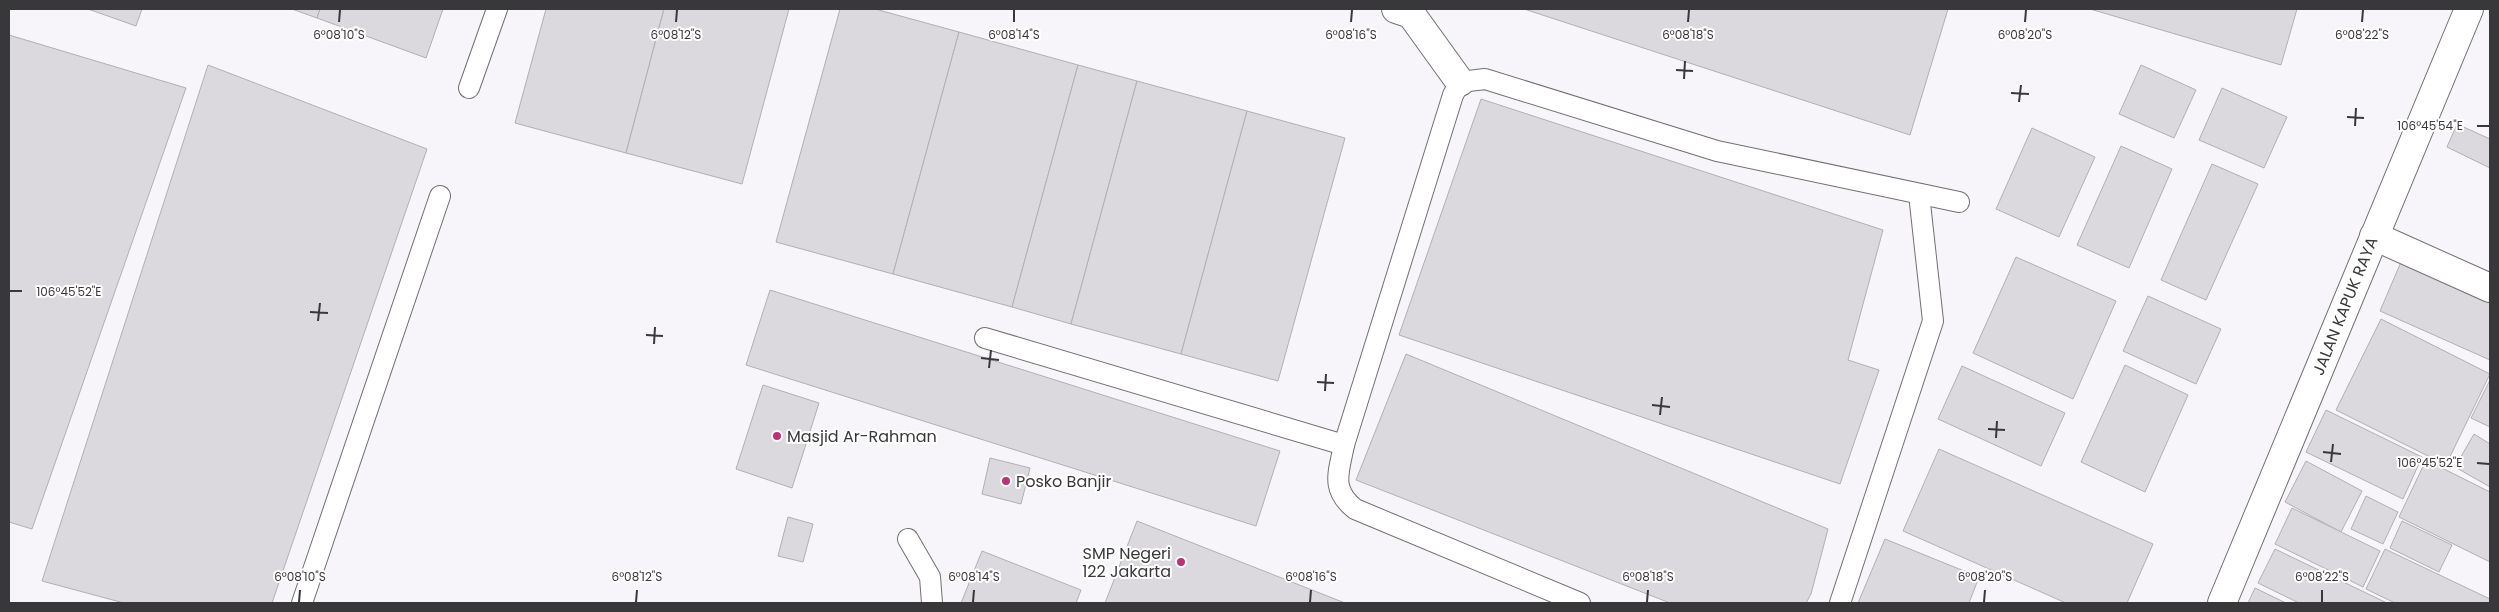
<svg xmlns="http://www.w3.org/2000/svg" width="2499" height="612" font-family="Poppins,sans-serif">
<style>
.building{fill:#dcd9de;stroke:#b2afb3}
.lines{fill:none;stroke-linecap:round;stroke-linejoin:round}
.service-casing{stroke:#716f73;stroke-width:22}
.minor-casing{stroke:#716f73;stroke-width:30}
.secondary-casing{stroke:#716f73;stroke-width:30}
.service{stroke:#fff;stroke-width:20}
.minor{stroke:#fff;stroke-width:28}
.secondary{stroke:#fff;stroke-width:28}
.ticks{fill:none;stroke:#383739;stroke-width:2}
.poi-dot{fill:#b83378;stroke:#fff;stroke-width:2}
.labels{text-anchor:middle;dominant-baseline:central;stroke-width:4;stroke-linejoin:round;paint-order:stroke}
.street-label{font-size:16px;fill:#383739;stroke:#fff}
.poi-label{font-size:16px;fill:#383739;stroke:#fff;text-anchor:start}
.ticks-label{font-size:12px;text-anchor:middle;fill:#383739;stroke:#fff;stroke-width:4;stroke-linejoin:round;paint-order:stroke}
</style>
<rect width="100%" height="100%" fill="#f8f5fa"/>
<g class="building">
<path d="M 88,9 L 142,9 L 136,26 Z"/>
<path d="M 292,9 L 320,9 L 317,18 Z"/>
<path d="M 320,9 L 443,9 L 426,58 L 317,18 Z"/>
<path d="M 546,9 L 664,9 L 626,153 L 515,123 Z"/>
<path d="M 664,9 L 789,9 L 742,184 L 626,153 Z"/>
<path d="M 840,9 L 875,9 L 959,32 L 893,274 L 776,242 Z"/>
<path d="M 1524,9 L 1948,9 L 1910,135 Z"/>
<path d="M 2090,9 L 2297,9 L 2281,65 Z"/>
<path d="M 959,32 L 1078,65 L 1012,307 L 893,274 Z"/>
<path d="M 9,35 L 186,88 L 32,529 L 9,522 Z"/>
<path d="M 208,65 L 427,149 L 272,603 L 124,603 L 42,581 Z"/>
<path d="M 1078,65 L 1137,81 L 1071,324 L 1012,307 Z"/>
<path d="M 2141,65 L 2196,90 L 2174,138 L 2119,114 Z"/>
<path d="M 1137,81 L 1247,111 L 1181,354 L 1071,324 Z"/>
<path d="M 2222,88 L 2287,117 L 2264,168 L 2199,140 Z"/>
<path d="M 1481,99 L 1883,230 L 1848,360 L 1879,370 L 1840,484 L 1399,335 Z"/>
<path d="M 1247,111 L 1345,138 L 1278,381 L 1181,354 Z"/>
<path d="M 2457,124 L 2490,139 L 2490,168 L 2447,147 Z"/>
<path d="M 2032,128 L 2095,157 L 2059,237 L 1996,209 Z"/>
<path d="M 2121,146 L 2172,169 L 2129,268 L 2077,245 Z"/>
<path d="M 2212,164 L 2258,184 L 2206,300 L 2161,280 Z"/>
<path d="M 2016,257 L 2116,301 L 2073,399 L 1973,353 Z"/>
<path d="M 2401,262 L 2490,301 L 2490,360 L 2380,311 Z"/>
<path d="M 770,290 L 1280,451 L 1256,526 L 746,365 Z"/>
<path d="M 2148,296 L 2221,329 L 2196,384 L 2123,351 Z"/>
<path d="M 2381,319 L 2490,374 L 2446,465 L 2336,410 Z"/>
<path d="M 1406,354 L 1828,529 L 1811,594 L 1806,603 L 1670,603 L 1356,480 Z"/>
<path d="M 2125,365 L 2188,395 L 2145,492 L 2081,462 Z"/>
<path d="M 1962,366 L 2065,413 L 2041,466 L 1938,419 Z"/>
<path d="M 2490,380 L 2490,427 L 2471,418 Z"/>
<path d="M 763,385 L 819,403 L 792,488 L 736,469 Z"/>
<path d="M 2326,410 L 2422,457 L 2403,499 L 2306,452 Z"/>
<path d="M 2474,434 L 2490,444 L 2490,487 L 2455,467 Z"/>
<path d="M 1939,449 L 2153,544 L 2127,603 L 2066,603 L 1903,531 Z"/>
<path d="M 990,458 L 1030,468 L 1021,504 L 982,494 Z"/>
<path d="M 2426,460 L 2490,492 L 2490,562 L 2399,517 Z"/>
<path d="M 2306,461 L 2362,491 L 2341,532 L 2285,502 Z"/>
<path d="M 2366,496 L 2398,512 L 2383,544 L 2351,529 Z"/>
<path d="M 2292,508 L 2380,551 L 2363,587 L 2275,544 Z"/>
<path d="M 788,517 L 813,524 L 803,562 L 778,556 Z"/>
<path d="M 1137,521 L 1345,603 L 1105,603 Z"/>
<path d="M 2402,521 L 2452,545 L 2439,572 L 2390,548 Z"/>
<path d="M 1885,539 L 1979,577 L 1969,603 L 1858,603 Z"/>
<path d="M 2275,549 L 2387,603 L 2299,603 L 2258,583 Z"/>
<path d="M 2385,549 L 2490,599 L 2489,603 L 2395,603 L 2366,589 Z"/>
<path d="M 982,551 L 1081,590 L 1076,603 L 961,603 Z"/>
<path d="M 2255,588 L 2286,603 L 2248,603 Z"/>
</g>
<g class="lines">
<g class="service-casing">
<g id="service">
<path d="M 469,88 L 497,9"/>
<path d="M 985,338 L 1344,445"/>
<path d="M 908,539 L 930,577 L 932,603"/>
<path d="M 302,603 L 440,196"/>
<path d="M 1580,603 L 1355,509 C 1330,489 1339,472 1344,445 L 1453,95 L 1460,82 L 1485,79 L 1717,151 L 1959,202"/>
<path d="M 1840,603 L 1933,321 L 1919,194"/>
</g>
</g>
<g class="minor-casing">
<g id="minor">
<path d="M 1396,9 L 1411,14 L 1460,82"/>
<path d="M 2374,236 L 2490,288"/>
</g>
</g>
<g class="secondary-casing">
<path id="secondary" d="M 2222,603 L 2469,9"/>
</g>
<use href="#service" class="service"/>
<use href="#minor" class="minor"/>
<use href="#secondary" class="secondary"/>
</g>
<path class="ticks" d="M 339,22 L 340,10M 676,22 L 677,10M 1014,22 L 1014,10M 1351,22 L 1352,10M 1688,22 L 1689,10M 2025,22 L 2026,10M 2362,22 L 2363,10M 1676,70 L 1693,71M 1684,79 L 1685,61M 2011,93 L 2029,94M 2019,102 L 2021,85M 2347,117 L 2364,118M 2355,126 L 2356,108M 2477,126 L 2489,126M 10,291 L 22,291M 310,312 L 328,313M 318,321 L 320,303M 646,335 L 663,336M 654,344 L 655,327M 981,358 L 999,360M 989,368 L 991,350M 1317,382 L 1334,383M 1325,391 L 1326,374M 1652,405 L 1670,407M 1660,415 L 1662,397M 1988,429 L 2005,430M 1996,438 L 1997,421M 2323,452 L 2341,454M 2331,462 L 2333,444M 2477,463 L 2489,464M 299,602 L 300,590M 636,602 L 637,590M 973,602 L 974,590M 1310,602 L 1311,590M 1647,602 L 1648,590M 1984,602 L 1985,590M 2322,602 L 2322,590"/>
<g class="poi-dot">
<circle cx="777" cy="436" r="5"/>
<circle cx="1006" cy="481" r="5"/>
<circle cx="1181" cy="562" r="5"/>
</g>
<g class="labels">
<g class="street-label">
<text transform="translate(2345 306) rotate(-68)">JALAN KAPUK RAYA</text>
</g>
<g class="poi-label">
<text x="787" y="436">Masjid Ar-Rahman</text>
<text x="1016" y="481">Posko Banjir</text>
<text x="1171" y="553" text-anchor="end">SMP Negeri<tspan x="1171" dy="18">122 Jakarta</tspan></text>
</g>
</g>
<g class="ticks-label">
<text x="339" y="39">6°08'10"S</text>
<text x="676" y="39">6°08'12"S</text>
<text x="1014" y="39">6°08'14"S</text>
<text x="1351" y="39">6°08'16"S</text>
<text x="1688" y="39">6°08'18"S</text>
<text x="2025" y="39">6°08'20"S</text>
<text x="2362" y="39">6°08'22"S</text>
<text x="2430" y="130">106°45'54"E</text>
<text x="69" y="296">106°45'52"E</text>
<text x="2430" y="467">106°45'52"E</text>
<text x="300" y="581">6°08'10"S</text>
<text x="637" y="581">6°08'12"S</text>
<text x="974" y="581">6°08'14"S</text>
<text x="1311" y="581">6°08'16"S</text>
<text x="1648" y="581">6°08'18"S</text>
<text x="1985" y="581">6°08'20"S</text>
<text x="2322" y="581">6°08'22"S</text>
</g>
<rect width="2499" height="612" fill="none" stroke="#383739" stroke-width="20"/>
</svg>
